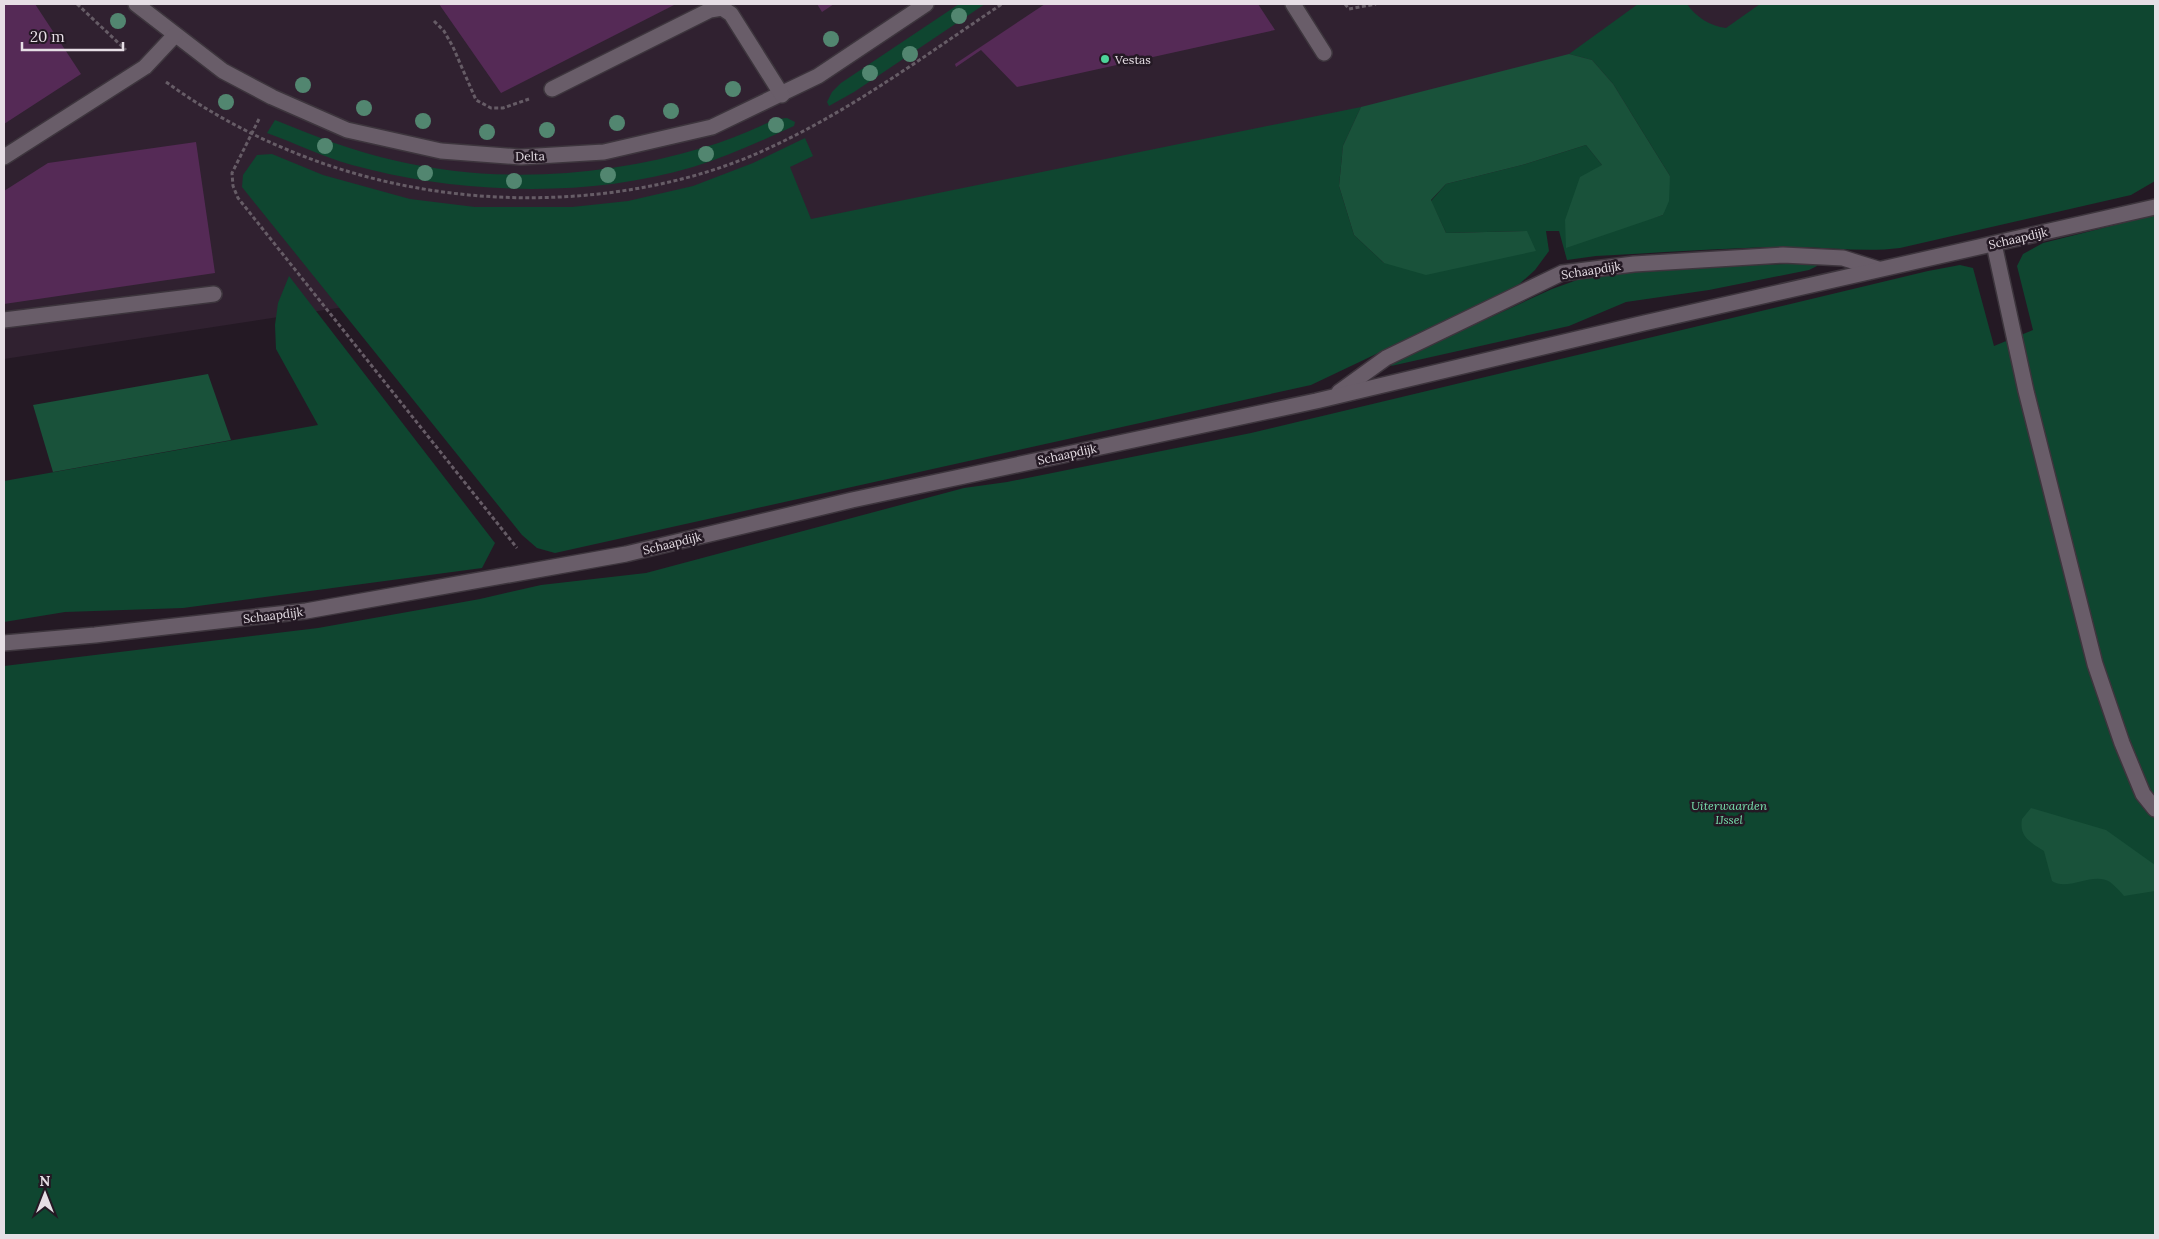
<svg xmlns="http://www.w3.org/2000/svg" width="2159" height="1239" font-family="Lora,serif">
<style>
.built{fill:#302130}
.green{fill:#0f4630}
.forest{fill:#19523a}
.building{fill:#552a56}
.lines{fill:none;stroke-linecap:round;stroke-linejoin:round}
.minor-casing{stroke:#3d353d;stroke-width:18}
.path{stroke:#665c66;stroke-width:3;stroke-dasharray:4 2.5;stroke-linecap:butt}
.minor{stroke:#695d69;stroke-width:15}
.tree{fill:#528670}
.poi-dot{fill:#4dd39a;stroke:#241924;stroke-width:2}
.labels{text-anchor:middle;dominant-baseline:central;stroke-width:5;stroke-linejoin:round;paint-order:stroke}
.poi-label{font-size:12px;fill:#e6dee5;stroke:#241924;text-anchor:start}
.street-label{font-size:12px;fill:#e6dee5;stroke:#241924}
.park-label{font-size:12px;font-style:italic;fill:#78e0ae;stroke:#241924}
</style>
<rect width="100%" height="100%" fill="#241924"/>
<path class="built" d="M 4,4 L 2134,4 L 1819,82 L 4,359 Z"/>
<g class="green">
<path d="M 959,4 L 985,4 L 854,92 L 829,106 L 827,102 L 832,92 L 841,83 Z"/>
<path d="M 1638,4 L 1687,4 C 1696,17 1710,26 1726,28 L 1760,4 L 2155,4 L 2155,181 L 2131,195 L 1900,248 C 1862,253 1824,246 1786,247 C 1723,248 1659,253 1596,256 L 1567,260 L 1559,231 L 1546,231 L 1549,251 L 1535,270 L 1515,288 L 1311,385 L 555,553 L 537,548 L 522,535 L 242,187 L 243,175 L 257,155 L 272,154 L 323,175 L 410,199 L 475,207 L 572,207 L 628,201 L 693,186 L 753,163 L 805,138 L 813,156 L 790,167 L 811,219 L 1361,107 L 1343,146 L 1339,186 L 1354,235 L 1384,263 L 1527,231 L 1446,233 L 1431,201 L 1446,184 L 1522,165 L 1586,145 L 1602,165 L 1622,227 L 1663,215 L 1670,176 L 1613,84 L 1592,60 L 1569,54 Z"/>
<path d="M 787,118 L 795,122 L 794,126 C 761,141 728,156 693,167 C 585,199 459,194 352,165 C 323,157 295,143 267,133 L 275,120 C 315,136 355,152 397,161 C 496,184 605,177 702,148 C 727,141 752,130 776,119 Z"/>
<path d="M 2155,215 L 2155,1235 L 4,1235 L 4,666 L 318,628 L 480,599 L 541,585 L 646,573 L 964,488 L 1007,482 L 1251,433 L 1928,271 L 1960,265 L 1973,268 L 1994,346 L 2033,330 L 2017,266 L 2023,254 L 2043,243 Z"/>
<path d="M 1816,263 L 1817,266 L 1809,270 L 1709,290 L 1626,302 L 1569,326 L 1391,366 L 1393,362 L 1552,289 L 1591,275 L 1660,268 Z"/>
<path d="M 289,276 L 495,543 L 482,568 L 183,608 L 65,612 L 4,622 L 4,481 L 318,425 L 276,349 L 275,325 L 278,303 Z"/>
</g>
<g class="forest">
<path d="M 1569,54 L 1592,60 L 1613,84 L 1670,176 L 1669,201 L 1663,215 L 1566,248 L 1565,220 L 1580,177 L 1602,165 L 1586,145 L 1522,165 L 1446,184 L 1431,200 L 1446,233 L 1527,231 L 1536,251 L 1426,275 L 1384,263 L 1354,235 L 1339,186 L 1343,146 L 1361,107 Z"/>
<path d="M 208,374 L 231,440 L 53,472 L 33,405 Z"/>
<path d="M 2031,808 L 2106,830 L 2155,865 L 2155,891 L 2124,896 C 2120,891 2115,886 2110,882 C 2093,871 2068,892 2052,881 L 2044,851 C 2030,842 2019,837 2022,819 Z"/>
</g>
<g class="building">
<path d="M 4,4 L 35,4 L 81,74 L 4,124 Z"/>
<path d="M 439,4 L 676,4 L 501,93 Z"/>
<path d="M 817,4 L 834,4 L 822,12 Z"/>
<path d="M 1045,4 L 1258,4 L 1275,30 L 1017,87 L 981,50 L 956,67 L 955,64 Z"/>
<path d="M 196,142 L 215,273 L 4,304 L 4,191 L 48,163 Z"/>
</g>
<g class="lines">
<g class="minor-casing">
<g id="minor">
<path d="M 136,4 L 223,71 L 272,97 L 347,130 L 441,151 L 521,157 L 604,152 L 712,127 L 818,76 L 926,4"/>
<path d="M 1293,4 L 1324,53"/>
<path d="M 552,89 L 710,10 L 722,8 L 731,14 L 782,95"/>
<path d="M 4,157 L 145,67 L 175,35"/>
<path d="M 1994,244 L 2026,391 L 2095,664 L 2122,743 L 2143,794 L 2155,809"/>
<path d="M 4,320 L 214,294"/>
<path d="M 1339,392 L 1386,358 L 1562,273 L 1634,264 L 1783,255 L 1843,258 L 1878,269"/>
<path d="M 4,643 L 95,635 L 306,611 L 626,554 L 852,500 L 1316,401 L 1644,323 L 2155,207"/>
</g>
</g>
<g class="path">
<path d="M 77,4 L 126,50"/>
<path d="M 1345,4 L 1349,9 L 1376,4"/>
<path d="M 434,21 L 444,31 L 453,47 L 476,100 L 491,108 L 503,108 L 529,99"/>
<path d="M 166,82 C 294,174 451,212 607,193 C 663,186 718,172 769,148 C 852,110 927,54 1002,4"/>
<path d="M 259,119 L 232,173 L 233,186 L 238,198 L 517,548"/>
</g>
<use href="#minor" class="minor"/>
</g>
<g class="tree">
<circle cx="959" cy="16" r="8"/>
<circle cx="118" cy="21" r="8"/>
<circle cx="831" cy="39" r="8"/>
<circle cx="910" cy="54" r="8"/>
<circle cx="870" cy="73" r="8"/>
<circle cx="303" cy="85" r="8"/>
<circle cx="733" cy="89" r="8"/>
<circle cx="226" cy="102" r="8"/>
<circle cx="364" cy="108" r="8"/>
<circle cx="671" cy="111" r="8"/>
<circle cx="423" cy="121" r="8"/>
<circle cx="617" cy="123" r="8"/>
<circle cx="776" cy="125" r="8"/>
<circle cx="547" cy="130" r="8"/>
<circle cx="487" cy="132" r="8"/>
<circle cx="325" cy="146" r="8"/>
<circle cx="706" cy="154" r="8"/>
<circle cx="425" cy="173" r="8"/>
<circle cx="608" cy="175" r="8"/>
<circle cx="514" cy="181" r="8"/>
</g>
<circle class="poi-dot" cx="1105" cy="59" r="5"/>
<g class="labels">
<g class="poi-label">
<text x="1115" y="59">Vestas</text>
</g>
<g class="street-label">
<text transform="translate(530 156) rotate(-1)">Delta</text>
<text transform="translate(2018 238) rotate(-13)">Schaapdijk</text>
<text transform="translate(1591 270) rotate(-9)">Schaapdijk</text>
<text transform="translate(1067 454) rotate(-12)">Schaapdijk</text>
<text transform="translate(672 543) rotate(-14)">Schaapdijk</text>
<text transform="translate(273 615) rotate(-7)">Schaapdijk</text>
</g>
<g class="park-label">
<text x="1729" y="805">Uiterwaarden<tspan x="1729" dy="14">IJssel</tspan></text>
</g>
</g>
<rect width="2159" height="1239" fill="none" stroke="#e6dee5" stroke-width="10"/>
<g transform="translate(45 1194)" stroke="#241924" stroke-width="4" paint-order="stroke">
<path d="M0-4L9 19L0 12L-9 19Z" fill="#e6dee5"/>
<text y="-8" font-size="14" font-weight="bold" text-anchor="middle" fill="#e6dee5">N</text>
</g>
<path d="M22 42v8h101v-8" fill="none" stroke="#e6dee5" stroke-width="2.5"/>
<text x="30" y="42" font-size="15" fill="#e6dee5" stroke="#241924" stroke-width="4" paint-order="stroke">20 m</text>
</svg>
